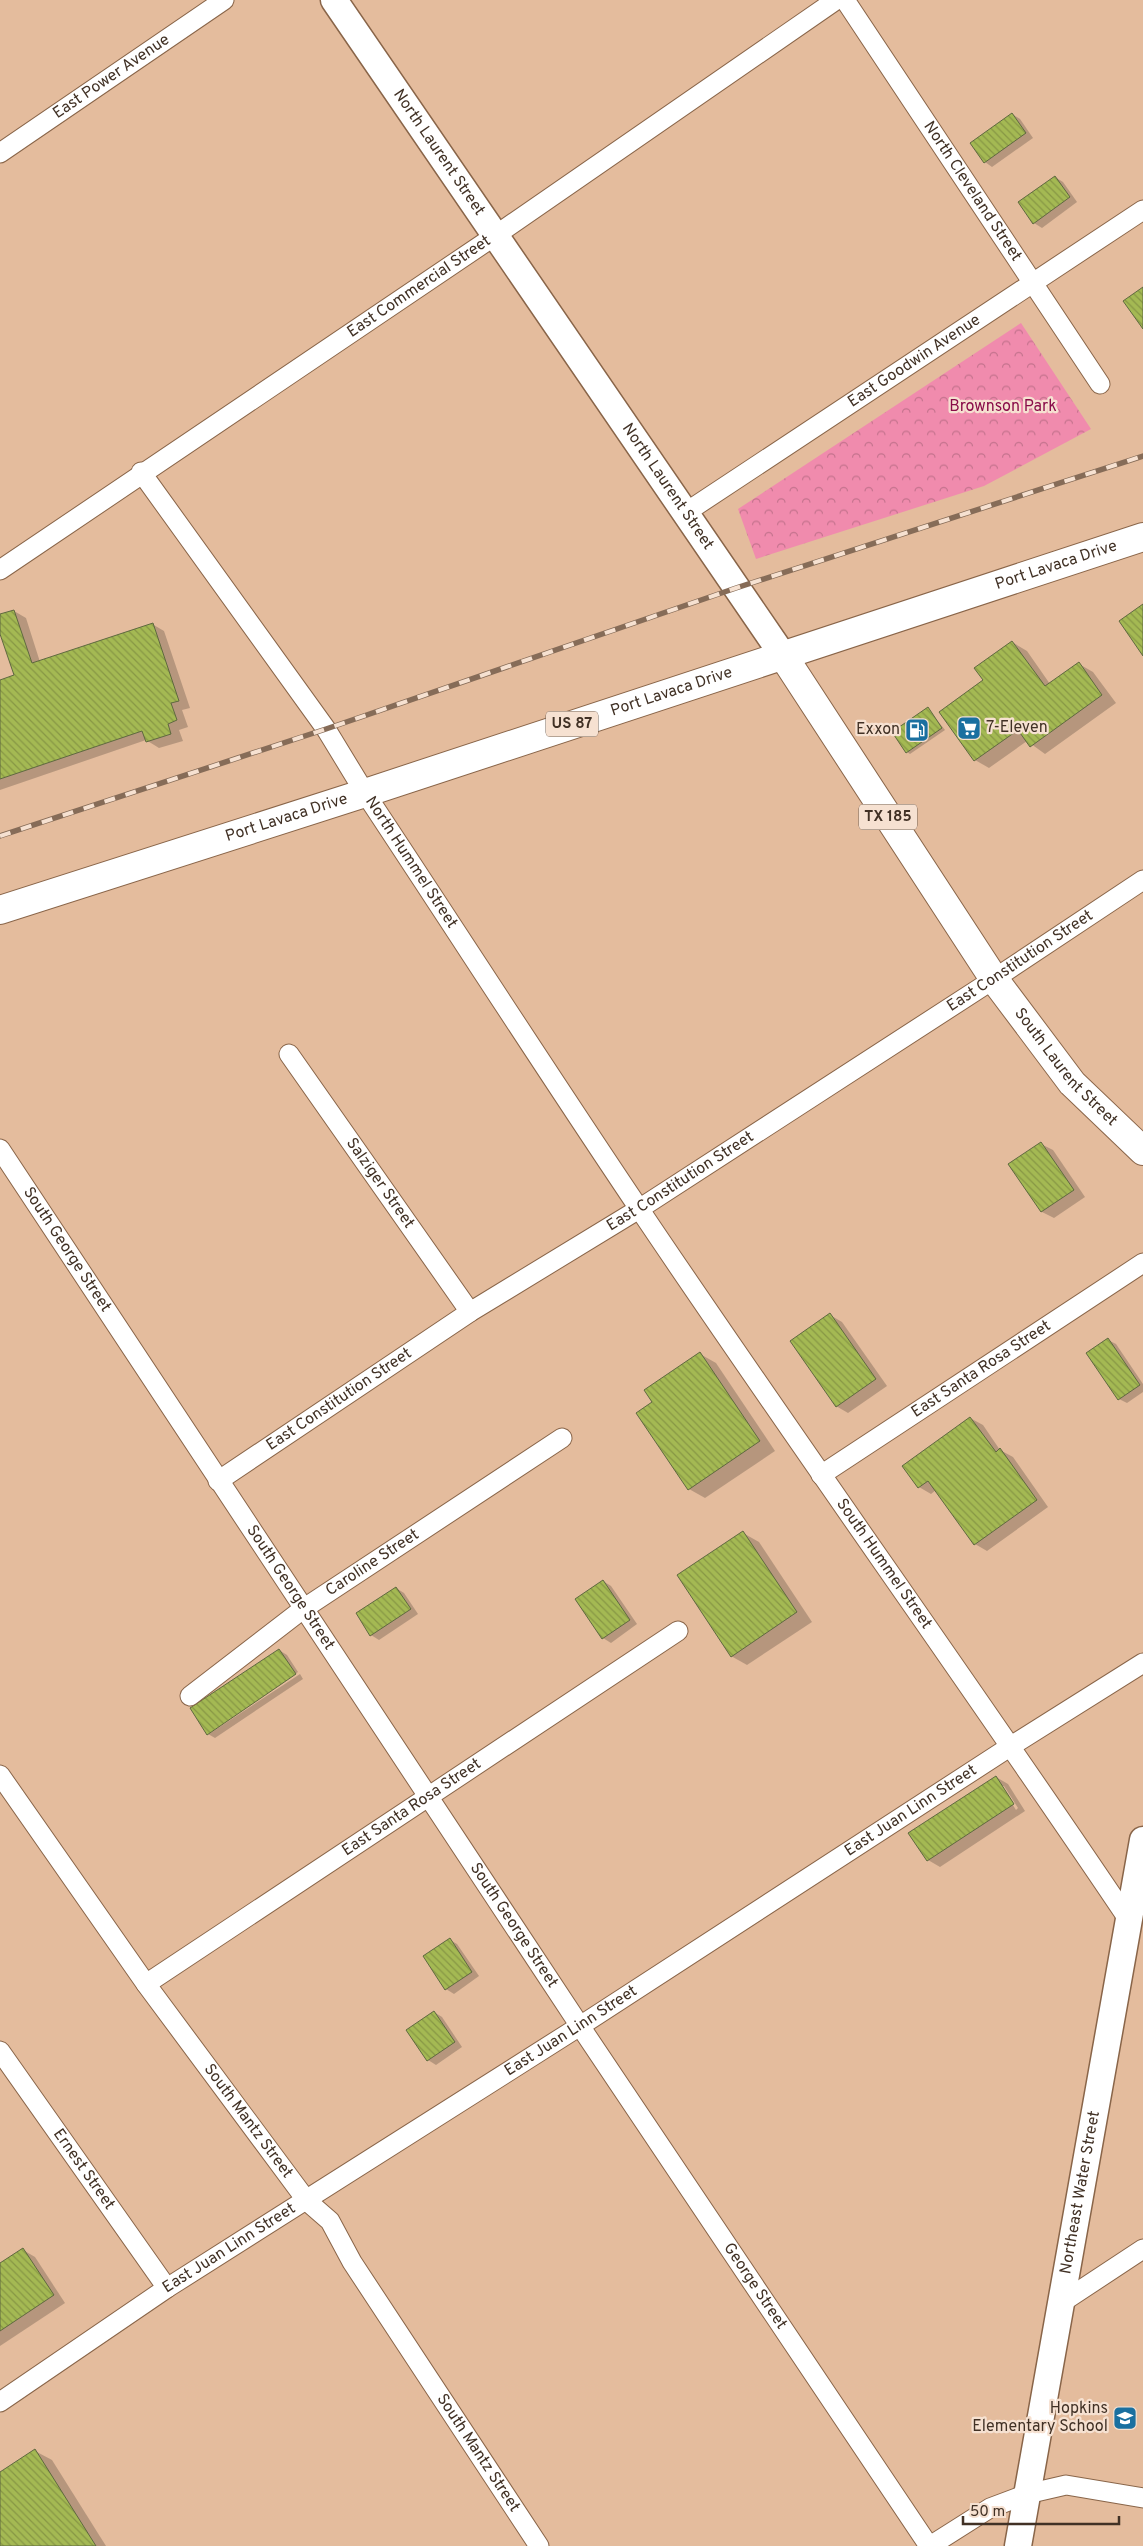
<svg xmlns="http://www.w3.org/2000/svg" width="1143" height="2546" font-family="Overpass,sans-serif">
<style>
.park{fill:url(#park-crowns)}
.shadow{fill:#0003;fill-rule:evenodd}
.building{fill:url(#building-back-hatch);stroke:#5f6940}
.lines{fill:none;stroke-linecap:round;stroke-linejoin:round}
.street-casing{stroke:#896549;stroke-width:21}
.secondary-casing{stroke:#896549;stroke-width:29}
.primary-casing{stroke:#896549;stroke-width:30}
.street{stroke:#fff;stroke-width:19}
.secondary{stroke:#fff;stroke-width:26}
.primary{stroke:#fff;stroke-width:28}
.rail-casing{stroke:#866c58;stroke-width:5.5}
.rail{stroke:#f6e1d1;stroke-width:4;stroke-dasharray:11;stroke-linecap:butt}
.labels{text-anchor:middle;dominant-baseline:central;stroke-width:4.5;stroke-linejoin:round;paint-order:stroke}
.shield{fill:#f6e1d1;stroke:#776659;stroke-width:1}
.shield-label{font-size:15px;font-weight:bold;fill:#413125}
.street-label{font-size:16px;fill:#413125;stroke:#f6e1d1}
.park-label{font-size:16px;fill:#890c49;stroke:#f6e1d1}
.poi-label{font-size:16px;fill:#413125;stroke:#f6e1d1;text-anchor:end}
</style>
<defs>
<pattern id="park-crowns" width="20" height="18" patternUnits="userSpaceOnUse" patternTransform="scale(1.25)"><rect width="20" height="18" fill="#f08bad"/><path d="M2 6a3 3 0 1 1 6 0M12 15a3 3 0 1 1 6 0" fill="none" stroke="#c4728d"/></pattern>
<pattern id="building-back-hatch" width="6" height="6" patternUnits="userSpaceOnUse" patternTransform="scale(1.25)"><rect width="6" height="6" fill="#a4b953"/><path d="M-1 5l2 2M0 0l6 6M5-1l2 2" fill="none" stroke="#879745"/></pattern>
</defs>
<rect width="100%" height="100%" fill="#e4bc9d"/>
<path class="park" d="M 1021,323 L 1091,429 L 984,486 L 756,559 L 738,509 Z"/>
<g class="shadow">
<path d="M 1012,114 L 1020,119 L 1033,138 L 992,167 L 985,162 Z"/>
<path d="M 1055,177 L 1063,182 L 1077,202 L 1042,228 L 1034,223 Z"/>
<path d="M 14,611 L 26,618 L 40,662 L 152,624 L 164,631 L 190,708 L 182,710 L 188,727 L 179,730 L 183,741 L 159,748 L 146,740 L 0,790 L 0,681 L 15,676 L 0,630 L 0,615 Z"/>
<path d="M 1012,642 L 1027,651 L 1050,684 L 1079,664 L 1093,672 L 1116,703 L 1045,754 L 1027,741 L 989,768 L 975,760 L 984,680 Z"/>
<path d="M 928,709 L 945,730 L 910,754 L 907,752 Z"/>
<path d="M 1041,1144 L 1053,1150 L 1085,1197 L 1054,1218 L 1042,1212 Z"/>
<path d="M 830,1315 L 842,1322 L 887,1386 L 848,1413 L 836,1406 Z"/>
<path d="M 1108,1340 L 1116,1344 L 1143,1384 L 1143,1392 L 1127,1403 L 1119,1399 Z"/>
<path d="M 700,1354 L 716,1363 L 775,1451 L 705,1498 L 689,1489 L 654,1403 Z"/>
<path d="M 970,1418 L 983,1425 L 1000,1450 L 1013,1457 L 1048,1507 L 987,1551 L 975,1544 L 936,1490 L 931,1494 L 919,1487 Z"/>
<path d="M 743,1533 L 759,1542 L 812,1622 L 747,1665 L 731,1656 Z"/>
<path d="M 603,1581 L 611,1586 L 637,1624 L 611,1643 L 603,1638 L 576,1600 Z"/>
<path d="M 396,1588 L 404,1593 L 418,1614 L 379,1640 L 371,1635 L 358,1614 Z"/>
<path d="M 279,1650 L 287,1655 L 298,1672 L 209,1731 L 209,1734 L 300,1674 L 303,1679 L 215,1738 L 208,1734 L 192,1708 Z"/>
<path d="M 996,1777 L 1008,1784 L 1025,1811 L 940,1867 L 928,1860 ZM 1001,1786 L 1004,1786 L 1018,1808 L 1016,1810 Z"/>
<path d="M 450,1940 L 457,1944 L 479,1976 L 454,1994 L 446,1989 Z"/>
<path d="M 434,2012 L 442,2017 L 462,2047 L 436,2065 L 428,2060 Z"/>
<path d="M 23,2250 L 35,2257 L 65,2303 L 0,2346 L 0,2265 Z"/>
<path d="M 35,2451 L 52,2460 L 106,2546 L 0,2546 L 0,2473 Z"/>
</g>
<g class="building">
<path d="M 1012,113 L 1026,133 L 984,163 L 970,143 Z"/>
<path d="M 1055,176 L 1070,197 L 1033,224 L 1018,202 Z"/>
<path d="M 1143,287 L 1143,329 L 1123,301 Z"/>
<path d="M 1143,604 L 1143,656 L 1119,621 Z"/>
<path d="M 14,610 L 32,663 L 153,623 L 179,701 L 171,703 L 177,720 L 168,724 L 171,734 L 146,742 L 142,731 L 0,779 L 0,680 L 14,675 L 0,634 L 0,614 Z"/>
<path d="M 1012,641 L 1045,686 L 1079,662 L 1102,695 L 1030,747 L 1018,730 L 974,761 L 939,712 L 983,680 L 974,668 Z"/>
<path d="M 928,707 L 942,728 L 906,753 L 892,732 Z"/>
<path d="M 1041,1142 L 1074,1190 L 1041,1212 L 1008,1164 Z"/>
<path d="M 830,1313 L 876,1379 L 836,1407 L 790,1341 Z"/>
<path d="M 1108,1338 L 1140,1385 L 1118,1400 L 1086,1353 Z"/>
<path d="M 700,1352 L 760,1441 L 688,1490 L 636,1413 L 652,1402 L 644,1390 Z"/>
<path d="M 970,1417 L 996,1452 L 1000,1448 L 1037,1500 L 974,1545 L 928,1481 L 918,1488 L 902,1466 Z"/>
<path d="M 743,1531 L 797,1612 L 731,1657 L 677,1575 Z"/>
<path d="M 603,1580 L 630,1620 L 602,1639 L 575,1599 Z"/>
<path d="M 396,1587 L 411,1609 L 370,1636 L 356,1613 Z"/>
<path d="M 279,1649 L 296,1674 L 207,1735 L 190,1708 Z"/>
<path d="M 996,1776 L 1014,1804 L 927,1861 L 908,1833 Z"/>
<path d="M 450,1938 L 472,1972 L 445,1990 L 423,1956 Z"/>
<path d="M 434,2011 L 455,2042 L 427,2061 L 406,2030 Z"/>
<path d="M 23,2248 L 54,2295 L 0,2331 L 0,2263 Z"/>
<path d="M 35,2449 L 96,2546 L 0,2546 L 0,2472 Z"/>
</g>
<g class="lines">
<g class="street-casing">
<g id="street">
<path id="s1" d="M 845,0 L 1100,384"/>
<path id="s2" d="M 0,153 L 224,0"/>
<path id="s3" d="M 141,472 L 326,729 L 365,793 C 457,932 547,1072 640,1210 C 800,1448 968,1681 1128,1919"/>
<path id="s4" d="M 685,513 L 1143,210"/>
<path id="s5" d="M 0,570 L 496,235 L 836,0"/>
<path id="s6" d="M 289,1054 L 470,1312"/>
<path id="s7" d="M 0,1149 L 580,2026 L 929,2546"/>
<path id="s8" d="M 821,1475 L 1143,1263"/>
<path id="s9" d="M 218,1481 L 470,1312 L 639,1209 L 994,979 L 1143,880"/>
<path id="s10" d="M 190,1696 L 303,1609 L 562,1438"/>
<path id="s11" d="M 0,1775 L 146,1984 L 307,2201 L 330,2221 L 352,2262 L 539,2546"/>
<path id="s12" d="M 146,1984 L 678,1631"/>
<path id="s13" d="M 0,2051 L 167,2288"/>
<path d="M 1061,2303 L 1143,2249"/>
<path id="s14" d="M 0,2402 L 167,2288 L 580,2026 L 1011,1746 L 1143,1663"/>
<path d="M 930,2546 L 990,2508 L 1027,2494 L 1066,2485 L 1143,2498"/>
</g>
</g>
<g class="secondary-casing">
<g id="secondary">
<path id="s15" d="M 334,0 L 782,654"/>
<path id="s16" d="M 1018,2546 L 1143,1840"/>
</g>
</g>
<g class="primary-casing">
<g id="primary">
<path id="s17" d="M 782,654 L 994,979 L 1072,1083 L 1143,1151"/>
<path id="s18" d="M 0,910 L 365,793 L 1143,537"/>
</g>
</g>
<use href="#street" class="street"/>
<use href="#secondary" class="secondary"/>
<use href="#primary" class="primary"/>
<g class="rail-casing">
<path id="rail" d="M 0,836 L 326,729 L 736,588 L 1143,456"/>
</g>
<use href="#rail" class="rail"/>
</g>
<defs>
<g id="supermarket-square" transform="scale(1.25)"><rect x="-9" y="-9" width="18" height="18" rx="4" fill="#1a70a0" stroke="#f6e1d1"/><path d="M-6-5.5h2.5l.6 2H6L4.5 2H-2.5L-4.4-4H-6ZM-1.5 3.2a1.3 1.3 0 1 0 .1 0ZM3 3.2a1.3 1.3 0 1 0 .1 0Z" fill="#fff"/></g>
<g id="fuel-square" transform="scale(1.25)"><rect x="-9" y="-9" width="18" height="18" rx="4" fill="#1a70a0" stroke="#f6e1d1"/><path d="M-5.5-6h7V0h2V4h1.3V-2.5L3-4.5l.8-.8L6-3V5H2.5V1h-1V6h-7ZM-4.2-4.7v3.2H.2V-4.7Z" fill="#fff"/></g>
<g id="school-square" transform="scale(1.25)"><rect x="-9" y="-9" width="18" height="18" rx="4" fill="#1a70a0" stroke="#f6e1d1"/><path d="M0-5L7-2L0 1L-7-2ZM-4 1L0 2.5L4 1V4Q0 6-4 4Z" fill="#fff"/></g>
</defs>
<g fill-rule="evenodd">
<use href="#supermarket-square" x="969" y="728"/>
<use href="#fuel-square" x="917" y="730"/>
<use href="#school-square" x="1125" y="2418"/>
</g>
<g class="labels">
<g class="shield">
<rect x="546" y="711.5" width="52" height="25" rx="4"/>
<rect x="859" y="804.5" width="58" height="25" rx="4"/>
</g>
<g class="shield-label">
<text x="572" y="724">US 87</text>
<text x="888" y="817">TX 185</text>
</g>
<g class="street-label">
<text stroke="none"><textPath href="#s2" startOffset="135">East Power Avenue</textPath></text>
<text stroke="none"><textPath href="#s15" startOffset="185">North Laurent Street</textPath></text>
<text stroke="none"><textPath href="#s1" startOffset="230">North Cleveland Street</textPath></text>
<text stroke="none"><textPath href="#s5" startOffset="506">East Commercial Street</textPath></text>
<text stroke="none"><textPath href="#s4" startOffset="275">East Goodwin Avenue</textPath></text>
<text stroke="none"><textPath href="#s15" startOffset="590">North Laurent Street</textPath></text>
<text stroke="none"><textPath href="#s18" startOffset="1111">Port Lavaca Drive</textPath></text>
<text stroke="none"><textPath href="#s18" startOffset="706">Port Lavaca Drive</textPath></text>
<text stroke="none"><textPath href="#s18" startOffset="301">Port Lavaca Drive</textPath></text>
<text stroke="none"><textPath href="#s3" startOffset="475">North Hummel Street</textPath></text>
<text stroke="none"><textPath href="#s9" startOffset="956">East Constitution Street</textPath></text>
<text stroke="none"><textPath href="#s17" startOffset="502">South Laurent Street</textPath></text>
<text stroke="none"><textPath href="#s9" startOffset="551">East Constitution Street</textPath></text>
<text stroke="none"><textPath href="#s6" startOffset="158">Salziger Street</textPath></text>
<text stroke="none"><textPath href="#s7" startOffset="121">South George Street</textPath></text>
<text stroke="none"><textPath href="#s8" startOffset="192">East Santa Rosa Street</textPath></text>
<text stroke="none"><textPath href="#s9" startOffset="146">East Constitution Street</textPath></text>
<text stroke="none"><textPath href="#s10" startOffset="226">Caroline Street</textPath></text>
<text stroke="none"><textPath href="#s3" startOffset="1321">South Hummel Street</textPath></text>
<text stroke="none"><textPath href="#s7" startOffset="526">South George Street</textPath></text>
<text stroke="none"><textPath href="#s12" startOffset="319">East Santa Rosa Street</textPath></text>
<text stroke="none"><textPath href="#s14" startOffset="1086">East Juan Linn Street</textPath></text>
<text stroke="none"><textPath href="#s7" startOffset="931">South George Street</textPath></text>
<text stroke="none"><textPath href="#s14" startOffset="681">East Juan Linn Street</textPath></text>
<text stroke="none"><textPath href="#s11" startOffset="426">South Mantz Street</textPath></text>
<text stroke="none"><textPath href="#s13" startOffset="145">Ernest Street</textPath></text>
<text stroke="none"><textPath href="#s16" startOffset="359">Northeast Water Street</textPath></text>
<text stroke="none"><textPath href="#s14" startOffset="276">East Juan Linn Street</textPath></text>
<text stroke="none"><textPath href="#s7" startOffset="1365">George Street</textPath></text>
<text stroke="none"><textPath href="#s11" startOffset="831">South Mantz Street</textPath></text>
</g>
<g class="park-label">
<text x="1003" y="407">Brownson Park</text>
</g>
<g class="poi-label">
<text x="986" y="728" text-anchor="start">7-Eleven</text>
<text x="900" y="730">Exxon</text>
<text x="1108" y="2409">Hopkins<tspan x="1108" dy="18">Elementary School</tspan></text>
</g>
</g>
<path d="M963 2516v8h156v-8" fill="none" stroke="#413125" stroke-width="2.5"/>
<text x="970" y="2516" font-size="15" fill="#413125" stroke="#f6e1d1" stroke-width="4" paint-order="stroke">50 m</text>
</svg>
